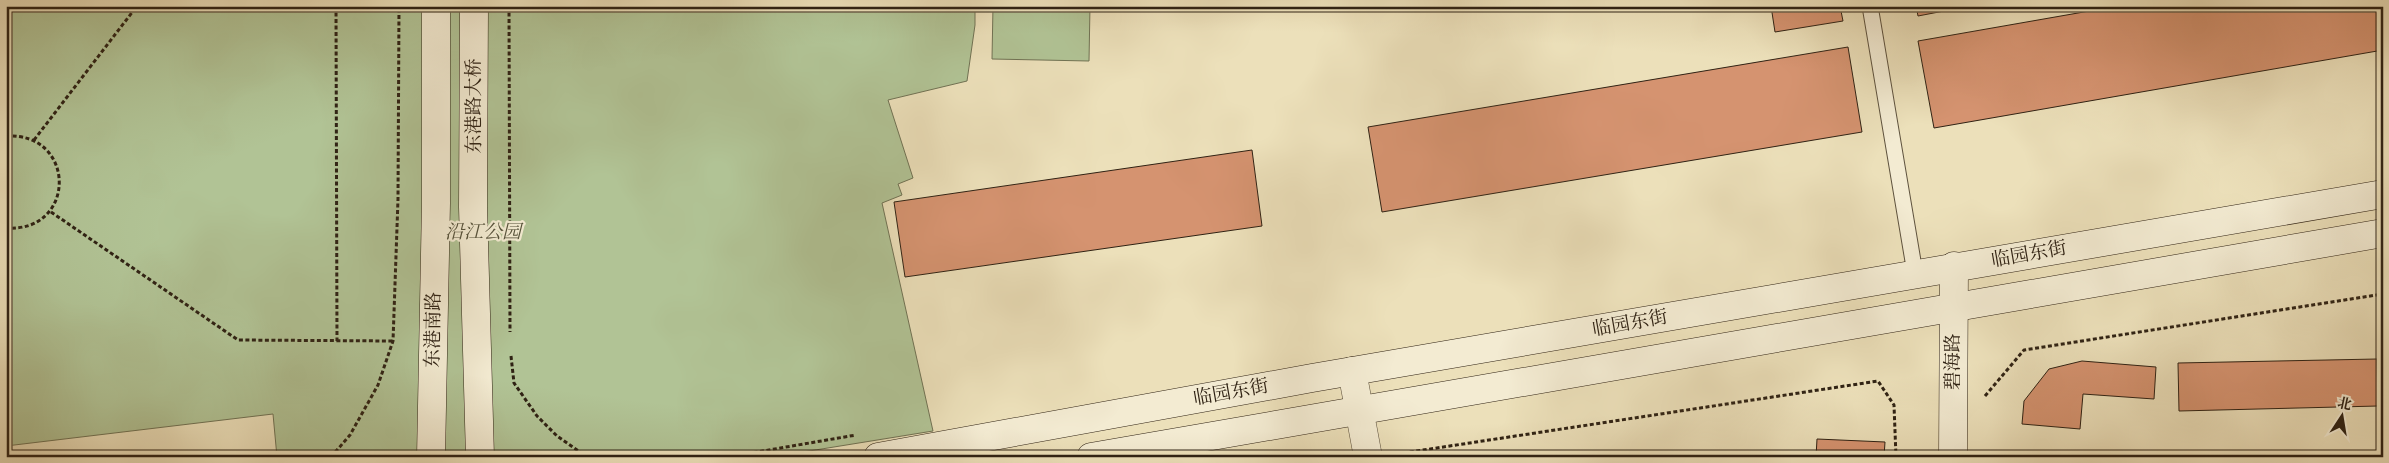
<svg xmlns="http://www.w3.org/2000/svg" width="2389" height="463" font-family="Alegreya,'Noto Serif SC',serif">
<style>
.green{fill:#b1c395;stroke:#707254}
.building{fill:#d59370;stroke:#2f2214}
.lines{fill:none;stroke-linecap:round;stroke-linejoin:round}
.lane-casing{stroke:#5e523e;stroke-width:17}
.street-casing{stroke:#5e523e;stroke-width:29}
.secondary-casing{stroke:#2f2214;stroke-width:29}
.path{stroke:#2f2214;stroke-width:3;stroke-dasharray:4 2.5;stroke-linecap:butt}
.lane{stroke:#f3ebd2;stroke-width:15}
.street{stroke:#f3ebd2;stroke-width:28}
.secondary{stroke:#f3ebd2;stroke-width:28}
.labels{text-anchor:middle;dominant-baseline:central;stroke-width:4.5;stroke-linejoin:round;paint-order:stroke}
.street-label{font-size:19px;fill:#2f2214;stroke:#f3ebd2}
.park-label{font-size:19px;font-style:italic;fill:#56523b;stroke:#f3ebd2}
</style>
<rect width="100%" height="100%" fill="#ece0ba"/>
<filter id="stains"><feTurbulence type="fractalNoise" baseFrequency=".004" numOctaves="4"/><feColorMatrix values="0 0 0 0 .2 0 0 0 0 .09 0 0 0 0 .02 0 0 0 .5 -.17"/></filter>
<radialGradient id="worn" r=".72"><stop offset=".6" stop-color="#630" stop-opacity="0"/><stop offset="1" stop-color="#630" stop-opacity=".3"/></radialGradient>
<g class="green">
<path d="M 6,6 L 975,6 L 975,25 L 967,81 L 888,100 L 913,178 L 898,184 L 902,195 L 882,203 L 933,431 L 772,457 L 277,457 L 273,414 L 6,446 Z"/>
<path d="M 993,6 L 1090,6 L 1089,61 L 992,59 Z"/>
</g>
<g class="building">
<path d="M 1771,6 L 1840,6 L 1843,21 L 1775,32 Z"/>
<path d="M 1916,6 L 1970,6 L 1918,16 Z"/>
<path d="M 2118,6 L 2383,6 L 2383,50 L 1934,128 L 1918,41 Z"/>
<path d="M 1848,47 L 1862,132 L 1382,212 L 1368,127 Z"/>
<path d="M 1252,150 L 1262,226 L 905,277 L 894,202 Z"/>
<path d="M 2377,359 L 2378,406 L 2179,411 L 2178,363 Z"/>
<path d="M 2082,361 L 2156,367 L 2154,399 L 2083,394 L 2080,429 L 2022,424 L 2024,401 L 2049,369 Z"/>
<path d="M 1817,439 L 1885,442 L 1884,457 L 1816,457 Z"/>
</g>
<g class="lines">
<g class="lane-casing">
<path id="lane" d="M 1870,6 L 1915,273"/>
</g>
<g class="street-casing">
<path id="street" d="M 1352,371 L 1368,457"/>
</g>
<g class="secondary-casing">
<g id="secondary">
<path d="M 474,6 L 473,207 L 480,457"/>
<path d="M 431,457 L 436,203 L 436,6"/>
<path d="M 878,457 L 1312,378 L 2383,194"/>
<path d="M 1091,457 L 2383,233"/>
<path d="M 1953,457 L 1954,266"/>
</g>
</g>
<g class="path">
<path d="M 336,6 L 337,341"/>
<path d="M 509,6 L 510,332"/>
<path d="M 6,136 C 77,132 77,233 6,228"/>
<path d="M 34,140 L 137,6"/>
<path d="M 51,212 L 238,340 L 393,341"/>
<path d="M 511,356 L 514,383 L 537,416 L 557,436 L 587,457"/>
<path d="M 1985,396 L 2024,350 L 2383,294"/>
<path d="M 1397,454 L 1878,381 L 1894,405 L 1896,457"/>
<path d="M 331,457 L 350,435 L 378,385 L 393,341 L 398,199 L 399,6"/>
<path d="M 728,457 L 856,435"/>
</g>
<use href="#lane" class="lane"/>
<use href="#street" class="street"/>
<use href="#secondary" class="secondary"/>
</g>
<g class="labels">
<g class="street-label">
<text transform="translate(474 106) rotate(-90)">东港路大桥</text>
<text transform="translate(2029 254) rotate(-10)">临园东街</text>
<text transform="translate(1630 323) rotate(-10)">临园东街</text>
<text transform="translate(433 330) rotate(-89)">东港南路</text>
<text transform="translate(1953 362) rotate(-90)">碧海路</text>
<text transform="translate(1231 392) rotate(-10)">临园东街</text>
</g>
<g class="park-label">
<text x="483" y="232">沿江公园</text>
</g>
</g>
<rect width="2389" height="463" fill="none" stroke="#ece0ba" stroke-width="25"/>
<rect x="8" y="8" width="2374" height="448" fill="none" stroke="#2f2214" stroke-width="2.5"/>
<rect x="12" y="12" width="2364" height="438" fill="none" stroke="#2f2214"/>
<g transform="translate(2342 416) rotate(12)" stroke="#f3ebd2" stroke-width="4" paint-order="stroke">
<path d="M0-4L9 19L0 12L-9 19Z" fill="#2f2214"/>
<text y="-8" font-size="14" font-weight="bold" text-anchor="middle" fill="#2f2214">北</text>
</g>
<rect width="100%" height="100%" filter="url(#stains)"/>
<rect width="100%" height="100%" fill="url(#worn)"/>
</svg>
